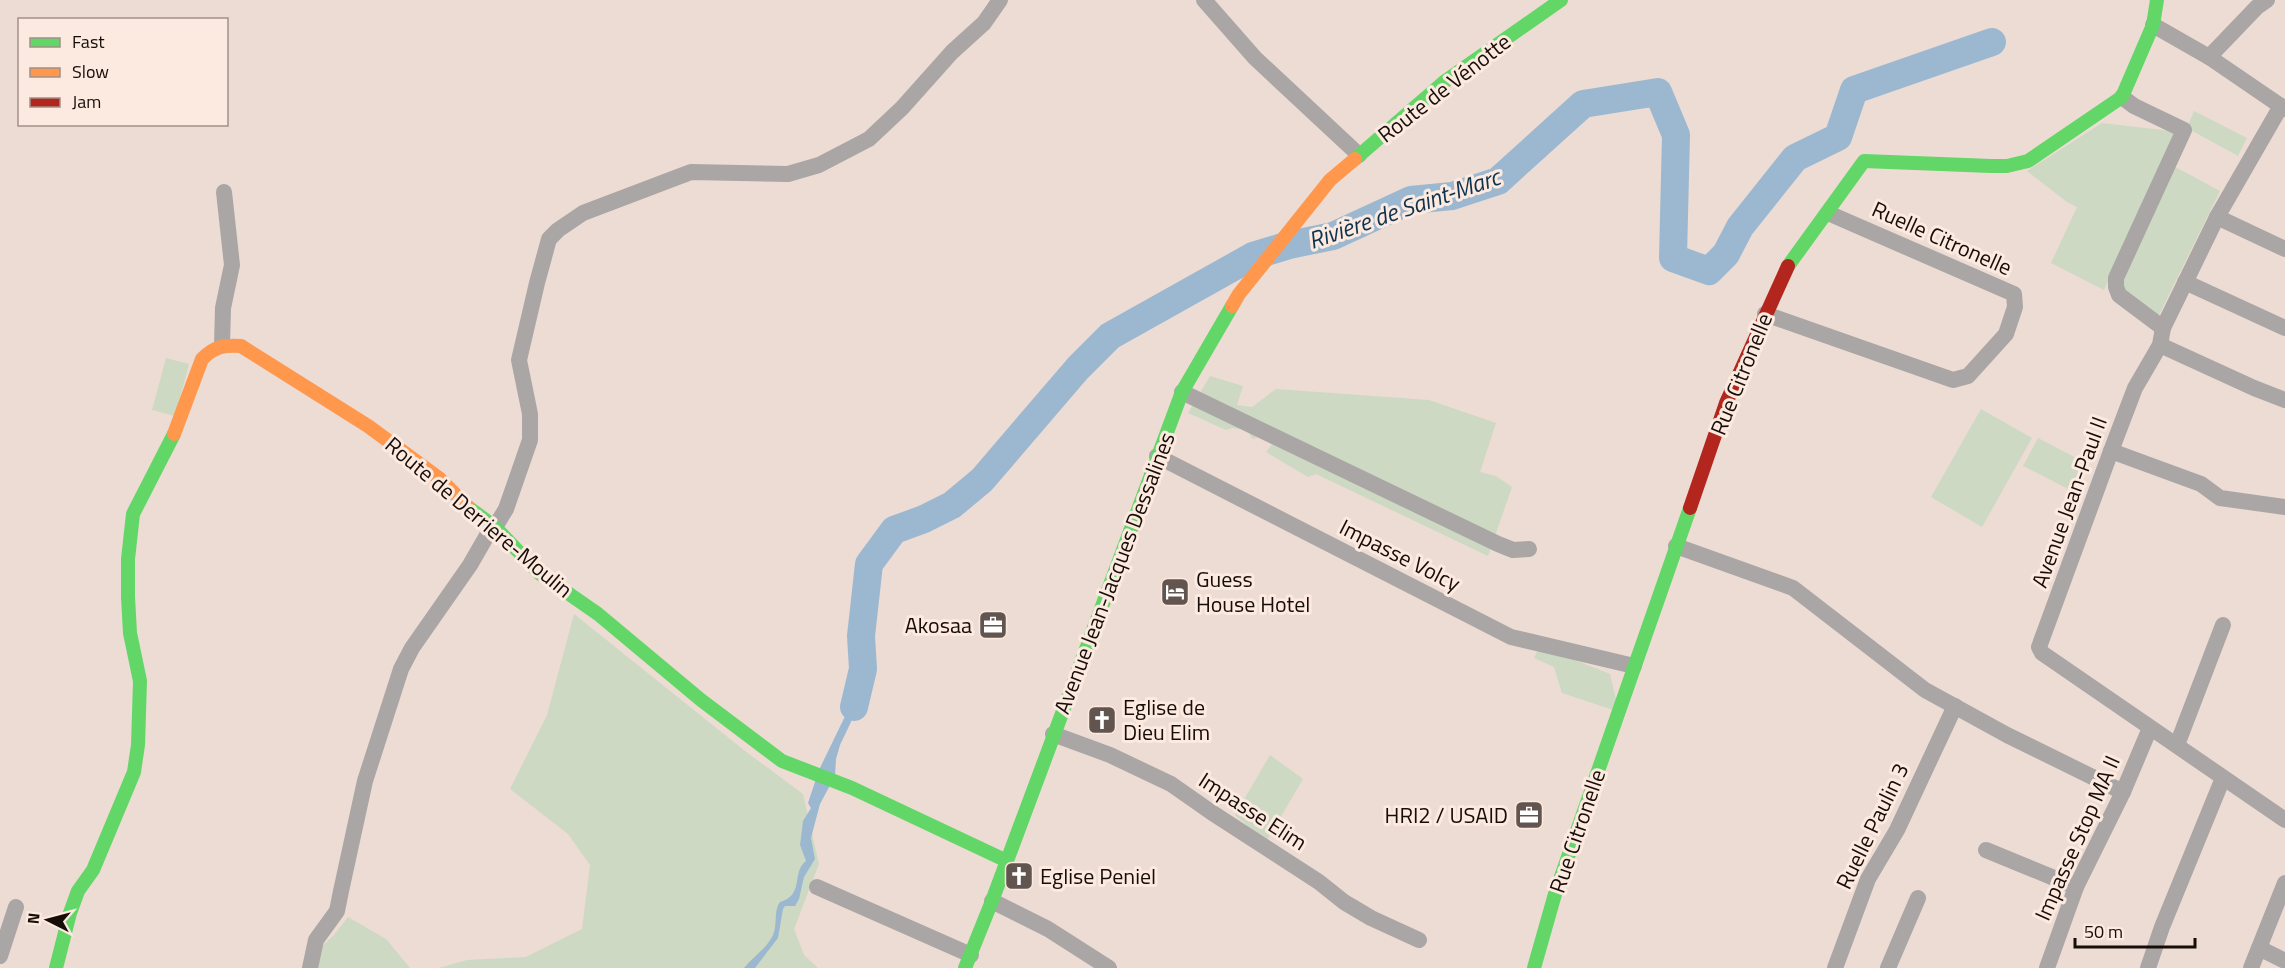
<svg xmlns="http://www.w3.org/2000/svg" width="2285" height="968" font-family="'Titillium Web',sans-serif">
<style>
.green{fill:#cdd9c2}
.water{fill:#9cb8d1}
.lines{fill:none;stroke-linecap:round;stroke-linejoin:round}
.river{stroke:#9cb8d1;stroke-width:28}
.street{stroke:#aaa6a5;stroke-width:16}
.fast{stroke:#63d668;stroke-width:14}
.slow{stroke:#ff974d;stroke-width:14}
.jam{stroke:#b3261e;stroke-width:14}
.labels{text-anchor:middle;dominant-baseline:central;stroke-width:6;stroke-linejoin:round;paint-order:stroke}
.street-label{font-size:22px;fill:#170d08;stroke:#fce9df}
.poi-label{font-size:22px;fill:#170d08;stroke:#fce9df;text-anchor:start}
.water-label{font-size:24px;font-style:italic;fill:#0d334e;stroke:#fce9df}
</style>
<rect width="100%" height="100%" fill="#ecdcd4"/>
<g class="green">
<path d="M 2194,111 L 2247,138 L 2238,156 L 2187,128 Z"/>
<path d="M 2102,123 L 2180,132 L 2104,290 L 2051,263 L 2077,207 L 2067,202 L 2027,171 Z"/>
<path d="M 2166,162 L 2220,191 L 2153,327 L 2108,287 Z"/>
<path d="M 166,358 L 189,364 L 175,416 L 152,410 Z"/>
<path d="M 1210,376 L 1243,386 L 1237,405 L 1252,407 L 1276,389 L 1429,400 L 1496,423 L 1480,472 L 1496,476 L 1512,487 L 1488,556 L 1316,474 L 1308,477 L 1266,452 L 1277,438 L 1269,433 L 1253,439 L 1246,430 L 1233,428 L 1226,430 L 1188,413 Z"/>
<path d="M 1981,409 L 2032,438 L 1982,527 L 1931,497 Z"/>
<path d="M 2038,438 L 2086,463 L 2078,494 L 2023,466 Z"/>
<path d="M 574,614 L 745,751 L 803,794 L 819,864 L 794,929 L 804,955 L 818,968 L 439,968 L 467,960 L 526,957 L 582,929 L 590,865 L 568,834 L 510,789 L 547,715 Z"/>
<path d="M 1540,646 L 1610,674 L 1619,712 L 1562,693 L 1554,667 L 1534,658 Z"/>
<path d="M 1270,755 L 1303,779 L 1266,842 L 1235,815 Z"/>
<path d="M 348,917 L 386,939 L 410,968 L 316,968 L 319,949 L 334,935 Z"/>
</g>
<path class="water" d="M 863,669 L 866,676 L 860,703 L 840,745 L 836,759 L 835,776 L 820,804 L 811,838 L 815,859 L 804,877 L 799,899 L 795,906 L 785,906 L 783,909 L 778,938 L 755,968 L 744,968 C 753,957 767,948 773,935 C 778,923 773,912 780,902 C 805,895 791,872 806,861 L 800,845 L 803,821 L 811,808 L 808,803 L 819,770 L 849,708 Z"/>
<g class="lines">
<path class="river" d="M 854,707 L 863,669 L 861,636 L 869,564 L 894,530 L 924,519 L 952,505 L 982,480 L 1078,368 L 1110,336 L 1253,256 L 1289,245 L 1333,236 L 1411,200 L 1452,196 L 1498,181 L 1583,104 L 1658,92 L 1676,135 L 1673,258 L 1709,271 L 1726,254 L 1740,227 L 1795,158 L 1838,137 L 1854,90 L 1992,42"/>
<g class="street">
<path d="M 1204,0 L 1255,58 L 1359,155"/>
<path d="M 2153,25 L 2209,57 L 2285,109"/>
<path d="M 2209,57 L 2257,7 L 2267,0"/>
<path d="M 2122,97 L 2134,106 L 2184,130 L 2116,278 L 2116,287 L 2119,295 L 2163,328"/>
<path d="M 2281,106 L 2217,217 L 2163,328 L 2160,345 L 2135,388 L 2111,451 L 2039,647 L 2042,653 L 2285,820"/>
<path d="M 2217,217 L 2285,249"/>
<path d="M 2185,282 L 2285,328"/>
<path d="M 1765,314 L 1953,380 L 1968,376 L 2006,334 L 2015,307 L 2014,294 L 1828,213"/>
<path d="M 222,345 L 223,308 L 232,265 L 224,192"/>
<path d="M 2160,345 L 2254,388 L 2285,400"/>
<path d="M 1182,392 L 1498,544 L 1513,550 L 1529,549"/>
<path d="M 2111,451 L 2201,484 L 2220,498 L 2285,507"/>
<path d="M 1157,456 L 1511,637 L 1634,666"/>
<path d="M 495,527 L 506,509 L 530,440 L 530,414 L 519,360 L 537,283 L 549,239 L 558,230 L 583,213 L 691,172 L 788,174 L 819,165 L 869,139 L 902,108 L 952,52 L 984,23 L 1000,0"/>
<path d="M 1676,546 L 1793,588 L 1925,690 L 2007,735 L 2123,792"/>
<path d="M 1053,734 L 1110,755 L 1171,784 L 1211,812 L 1319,882 L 1344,902 L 1371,918 L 1419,940"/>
<path d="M 2177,745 L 2223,625"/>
<path d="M 1986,850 L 2076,887"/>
<path d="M 817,887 L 971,955"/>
<path d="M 992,901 L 1048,929 L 1109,968"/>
<path d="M 2259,948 L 2285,961"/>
<path d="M 0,956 L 16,907"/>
<path d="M 310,968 L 316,940 L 337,911 L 341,891 L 365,781 L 401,669 L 412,648 L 470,565 L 493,525"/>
<path d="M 1835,968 L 1868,879 L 1897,830 L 1955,706"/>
<path d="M 1888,968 L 1918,898"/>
<path d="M 2047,968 L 2076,887 L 2123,792 L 2150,728"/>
<path d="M 2148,968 L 2162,927 L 2223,778"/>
<path d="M 2251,968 L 2285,883"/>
</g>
<g class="fast">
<path d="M 1355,159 L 1444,82 L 1561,0"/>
<path d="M 1788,266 L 1864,161 L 1991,166 L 2007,166 L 2028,161 L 2122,97 L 2153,25 L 2157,0"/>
<path d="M 468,507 L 495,527 L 539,573 L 598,614 L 701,700 L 782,761 L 852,788 L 1007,861"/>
<path d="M 56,968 L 70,913 L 78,891 L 93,870 L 134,772 L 138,745 L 140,681 L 130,633 L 128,597 L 128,559 L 133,514 L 174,434"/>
<path d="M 965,968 L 992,901 L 1182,392 L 1232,306"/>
<path d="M 1534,968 L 1555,894 L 1690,508"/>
</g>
<g class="slow">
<path d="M 1232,306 L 1239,294 L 1330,180 L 1355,159"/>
<path d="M 174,434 L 202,359 C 215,346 224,345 241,346 L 368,426 L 440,479 L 468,507"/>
</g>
<path class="jam" d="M 1690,508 L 1726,403 L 1788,266"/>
</g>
<defs>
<g id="hotel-square" transform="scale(1.5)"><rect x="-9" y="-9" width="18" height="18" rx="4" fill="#62554f" stroke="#fce9df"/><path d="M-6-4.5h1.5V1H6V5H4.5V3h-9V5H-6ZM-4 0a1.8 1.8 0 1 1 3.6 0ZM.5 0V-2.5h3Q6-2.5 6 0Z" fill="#fff"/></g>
<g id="office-square" transform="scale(1.5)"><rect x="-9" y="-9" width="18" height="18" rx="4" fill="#62554f" stroke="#fce9df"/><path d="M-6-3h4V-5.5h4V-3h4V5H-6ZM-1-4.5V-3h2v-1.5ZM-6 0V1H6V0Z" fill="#fff"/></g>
<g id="church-square" transform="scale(1.5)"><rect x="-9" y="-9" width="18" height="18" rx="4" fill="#62554f" stroke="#fce9df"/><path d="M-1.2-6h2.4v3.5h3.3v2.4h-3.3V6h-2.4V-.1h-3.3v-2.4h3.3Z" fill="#fff"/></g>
</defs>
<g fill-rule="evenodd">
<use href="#hotel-square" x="1175" y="592"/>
<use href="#office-square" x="993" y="625"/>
<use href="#church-square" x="1102" y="720"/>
<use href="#office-square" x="1529" y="815"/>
<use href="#church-square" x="1019" y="876"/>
</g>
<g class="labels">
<g class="street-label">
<text transform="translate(1444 88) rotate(-38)">Route de Vénotte</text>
<text transform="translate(1942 238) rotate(24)">Ruelle Citronelle</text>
<text transform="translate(1741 374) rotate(-68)">Rue Citronelle</text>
<text transform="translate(2069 502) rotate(-70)">Avenue Jean-Paul II</text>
<text transform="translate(479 517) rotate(40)">Route de Derriere-Moulin</text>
<text transform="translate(1400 555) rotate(27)">Impasse Volcy</text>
<text transform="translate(1114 573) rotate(-69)">Avenue Jean-Jacques Dessalines</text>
<text transform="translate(1253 811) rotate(33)">Impasse Elim</text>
<text transform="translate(1872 826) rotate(-64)">Ruelle Paulin 3</text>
<text transform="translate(1577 831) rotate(-71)">Rue Citronelle</text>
<text transform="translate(2077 838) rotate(-66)">Impasse Stop MA II</text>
</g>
<g class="poi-label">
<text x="1196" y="579">Guess<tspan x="1196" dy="25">House Hotel</tspan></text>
<text x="972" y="625" text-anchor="end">Akosaa</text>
<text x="1123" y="707">Eglise de<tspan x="1123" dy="25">Dieu Elim</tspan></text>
<text x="1508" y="815" text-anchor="end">HRI2 / USAID</text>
<text x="1040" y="876">Eglise Peniel</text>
</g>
<g class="water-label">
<text transform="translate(1404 208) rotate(-19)">Rivière de Saint-Marc</text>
</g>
</g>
<rect x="18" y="18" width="210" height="108" fill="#fce9df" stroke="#a09189" stroke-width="1.5"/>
<rect x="30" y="38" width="30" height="9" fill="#63d668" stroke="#a09189" stroke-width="1.5"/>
<text x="72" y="48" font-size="18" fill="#170d08">Fast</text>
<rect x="30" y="68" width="30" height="9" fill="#ff974d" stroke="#a09189" stroke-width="1.5"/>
<text x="72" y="78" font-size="18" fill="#170d08">Slow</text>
<rect x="30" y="98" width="30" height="9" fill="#b3261e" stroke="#a09189" stroke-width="1.5"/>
<text x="72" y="108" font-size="18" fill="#170d08">Jam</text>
<g transform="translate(48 920) rotate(276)" stroke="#fce9df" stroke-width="4.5" paint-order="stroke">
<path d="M0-4.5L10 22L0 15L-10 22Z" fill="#170d08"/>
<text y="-9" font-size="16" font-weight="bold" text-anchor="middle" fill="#170d08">N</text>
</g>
<path d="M2075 938v9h120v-9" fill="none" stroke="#170d08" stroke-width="3"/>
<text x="2084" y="938" font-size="18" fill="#170d08" stroke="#fce9df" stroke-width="4.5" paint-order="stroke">50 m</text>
</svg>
